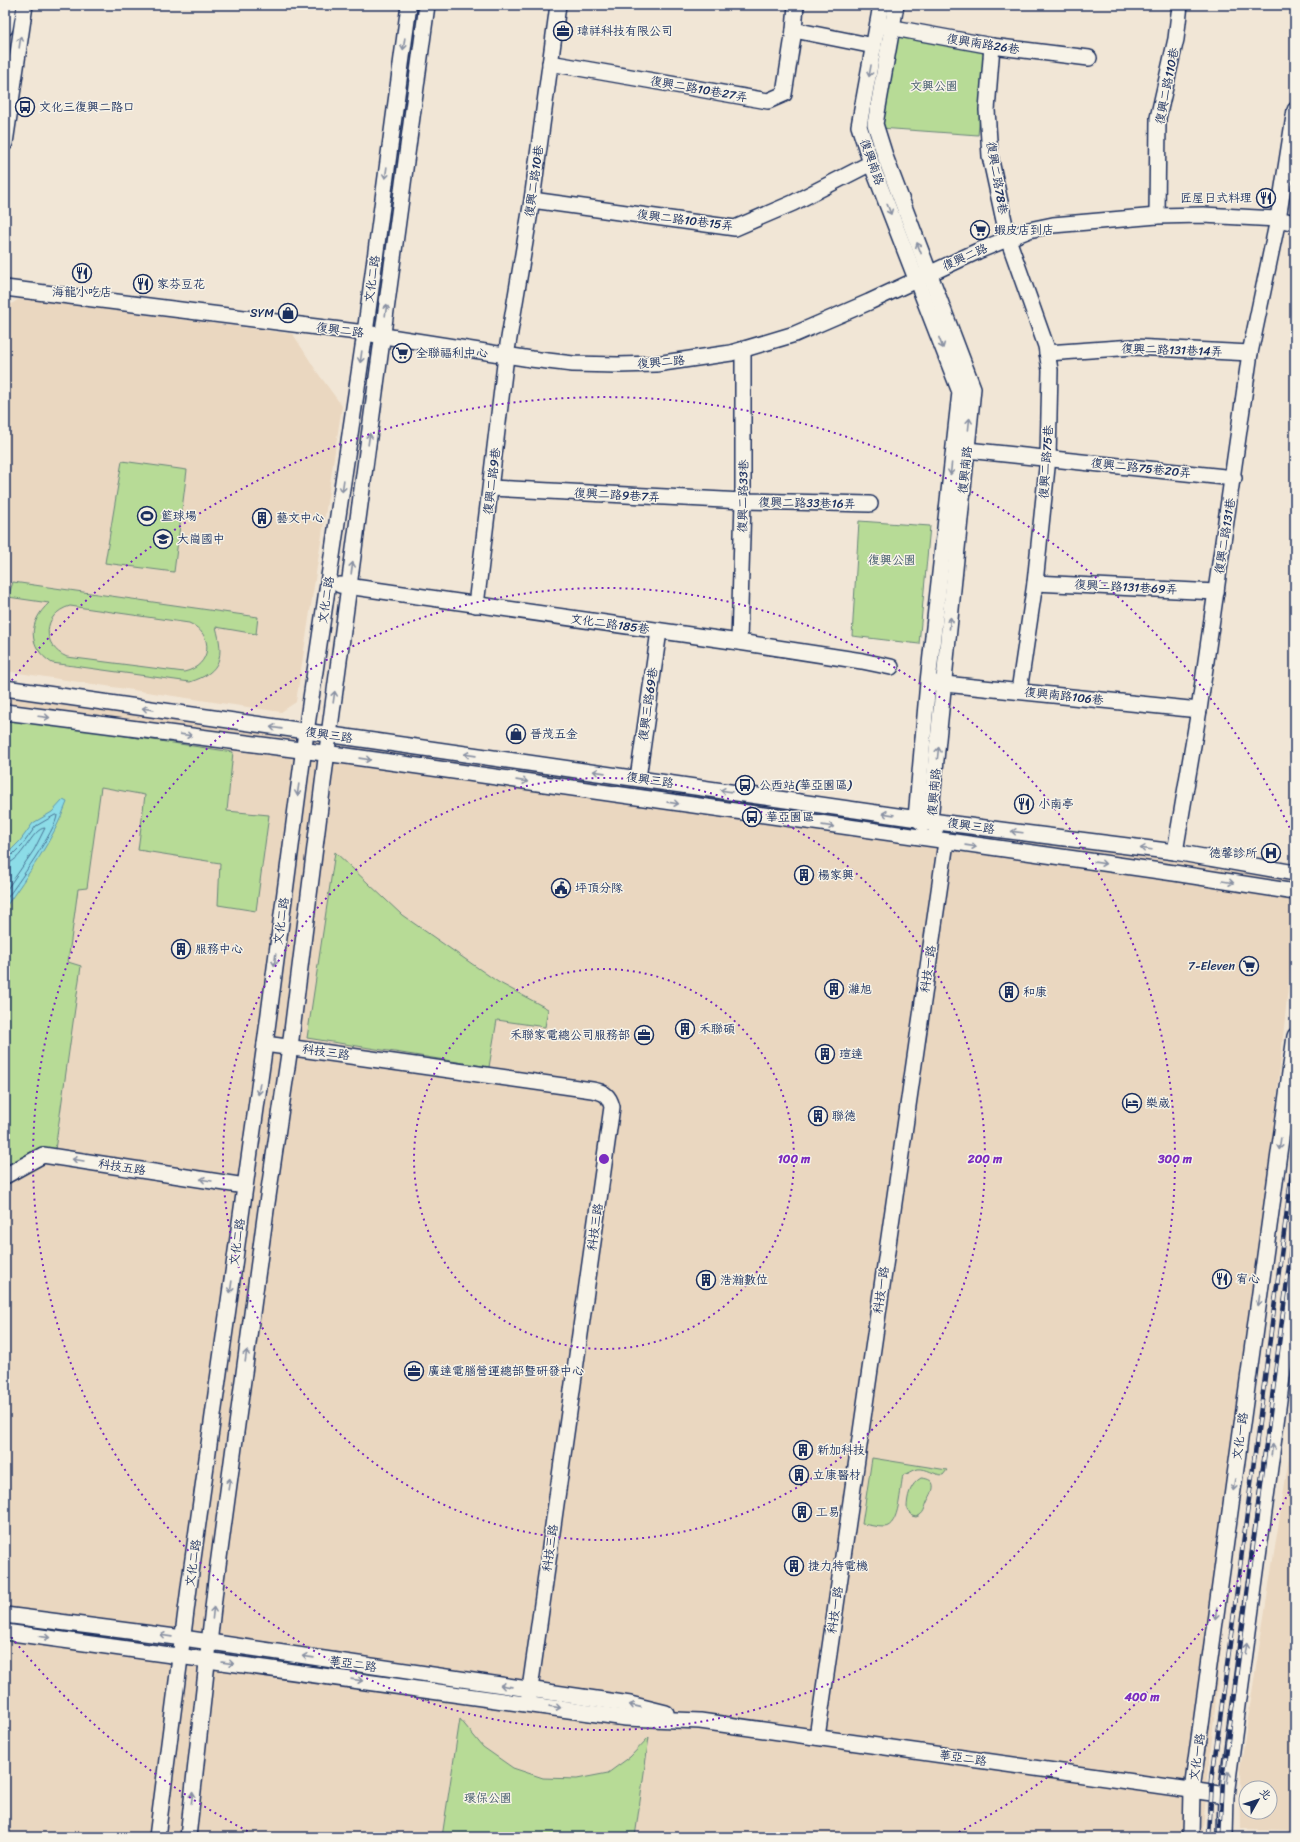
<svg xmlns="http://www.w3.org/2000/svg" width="1300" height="1842" font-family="Sriracha,'LXGW WenKai TC',sans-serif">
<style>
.built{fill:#ead7c0;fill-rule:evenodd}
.green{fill:#b7db96;stroke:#69857a;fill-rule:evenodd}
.water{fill:#8cdce7;stroke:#5f97b0}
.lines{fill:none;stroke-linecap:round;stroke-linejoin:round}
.shore{stroke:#487495;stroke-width:1}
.minor-casing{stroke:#1b2f5e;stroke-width:18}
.minor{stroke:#f7f3e8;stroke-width:15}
.rail-casing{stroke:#1b2f5e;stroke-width:4.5}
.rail{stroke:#f7f3e8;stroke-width:3;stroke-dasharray:9;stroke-linecap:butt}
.oneway{stroke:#8991a3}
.ring{fill:none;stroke:#7b2cbf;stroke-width:2;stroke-dasharray:2 4}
.labels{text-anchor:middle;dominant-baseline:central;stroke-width:3;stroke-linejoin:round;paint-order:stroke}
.poi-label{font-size:12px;fill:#1b2f5e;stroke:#f7f3e8;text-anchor:start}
.street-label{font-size:12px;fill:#1b2f5e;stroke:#f7f3e8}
.park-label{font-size:12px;fill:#425a6c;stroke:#f7f3e8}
.centre{fill:#7b2cbf;stroke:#f7f3e8;stroke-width:2}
.ring-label{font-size:12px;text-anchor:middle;font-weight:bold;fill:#7b2cbf;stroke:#f7f3e8;stroke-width:3;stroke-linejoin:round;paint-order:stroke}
</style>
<rect width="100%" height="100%" fill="#f1e6d6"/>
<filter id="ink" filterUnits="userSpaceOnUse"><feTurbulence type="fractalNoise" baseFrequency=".025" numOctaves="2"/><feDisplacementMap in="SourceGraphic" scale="8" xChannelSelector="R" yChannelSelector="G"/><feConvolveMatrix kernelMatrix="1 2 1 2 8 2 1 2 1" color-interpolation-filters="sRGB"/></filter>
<g filter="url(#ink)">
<g class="built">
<path d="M 21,298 L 293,334 L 317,372 L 342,406 L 296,702 L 281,712 L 5,671 L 5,308 Z"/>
<path d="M 5,690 L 98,702 L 278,735 L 638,778 L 916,818 L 1295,878 L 1295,919 L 1202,1837 L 5,1837 Z"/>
<path d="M 1295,1420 L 1295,1837 L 1290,1837 L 1287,1830 L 1241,1829 L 1240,1769 ZM 1246,1788 L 1270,1788 L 1270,1812 L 1246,1812 Z"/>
</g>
<g class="green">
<path d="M 898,33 L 987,50 L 978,135 L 880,128 Z"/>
<path d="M 122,461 L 187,470 L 174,572 L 105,563 Z"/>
<path d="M 859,521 L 930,526 L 919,644 L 852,636 Z"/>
<path d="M 13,582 L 258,617 L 256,634 L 216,627 C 224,656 222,672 190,682 L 52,663 C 27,647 28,622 49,603 L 8,597 ZM 70,606 L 189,623 C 215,634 212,666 184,672 L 67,657 C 41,646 42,614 70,606 Z"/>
<path d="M 5,718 L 233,752 L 227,811 L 269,815 L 256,911 L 218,905 L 220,863 L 138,850 L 145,795 L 101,787 L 87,888 L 78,889 L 68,962 L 81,966 L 55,1150 L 5,1168 Z"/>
<path d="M 335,852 L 402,915 L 498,982 L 548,1009 L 545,1027 L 497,1020 L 489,1067 L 307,1038 Z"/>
<path d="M 872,1458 L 947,1470 L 943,1475 C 934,1475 927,1468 918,1469 C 912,1470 909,1474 903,1475 C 900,1487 900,1527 884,1527 C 877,1527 869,1525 862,1524 Z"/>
<path d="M 921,1478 C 938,1479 934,1490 928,1500 C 924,1508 925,1514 916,1517 L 912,1516 L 907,1509 C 907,1497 910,1484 921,1478 Z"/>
<path d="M 460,1719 L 483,1747 L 513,1768 L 543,1778 L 577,1779 L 608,1773 L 630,1757 L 649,1737 L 635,1837 L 442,1837 Z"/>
</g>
<path class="water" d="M 63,800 L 67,802 C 53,841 28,874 5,908 L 5,856 L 20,841 L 33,823 L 52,812 Z"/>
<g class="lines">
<g class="shore">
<path d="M 5,859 L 9,858 L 23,844 L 36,826 L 55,815 L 57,815 C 57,829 15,887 5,901"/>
<path d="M 5,864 C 22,863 32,828 45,828 L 34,850 L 5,892"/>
</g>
<g class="minor-casing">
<g id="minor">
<path d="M 796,5 L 794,30 L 874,46"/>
<path d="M 881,5 L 859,126 L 871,163 L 960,392 L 928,682 L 916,818 L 924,824"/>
<path d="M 896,5 L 875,124 L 886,159 L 973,388 L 930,820 L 936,828"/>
<path d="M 883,26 L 992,46 L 1089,58"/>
<path d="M 5,28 L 9,5"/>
<path d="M 992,46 L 987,110 L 990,156 L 1008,239 L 1046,346 L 1050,370 L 1048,458 L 1035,583 L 1019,691"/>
<path d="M 550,63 L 768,101 L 784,94 L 794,30"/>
<path d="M 5,143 L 25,5"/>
<path d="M 532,200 L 735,228 L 793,203 L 871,163"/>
<path d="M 1157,216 L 1158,118 L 1176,39 L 1180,5"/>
<path d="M 5,288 L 365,333 L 531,359 L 573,364 L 618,365 L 656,364 L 731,353 L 795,334 L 869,302 L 978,251 L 1029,230 L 1053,225 L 1157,216 L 1203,215 L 1278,219 L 1295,223"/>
<path d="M 1047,353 L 1134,347 L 1250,353"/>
<path d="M 967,450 L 1234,478"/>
<path d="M 491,488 L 743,501 L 870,504"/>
<path d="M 1035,583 L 1216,592"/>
<path d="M 340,585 L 739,642 L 862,661 L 891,667"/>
<path d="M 476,605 L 506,356 L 532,200 L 558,5"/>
<path d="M 739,642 L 743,501 L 743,350"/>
<path d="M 935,683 L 1199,710"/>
<path d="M 5,688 L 946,823 L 1175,852 L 1295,873"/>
<path d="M 5,712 L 347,756 L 1174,873 L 1295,892"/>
<path d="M 638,778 L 659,631"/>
<path d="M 1175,852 L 1199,710 L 1250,353 L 1278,219 L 1295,110"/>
<path d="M 265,1044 L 592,1090 C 604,1092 609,1095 612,1107 L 528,1703"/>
<path d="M 5,1176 L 43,1155 L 245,1186"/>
<path d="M 5,1615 L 183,1638 L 630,1704 L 666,1713"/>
<path d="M 5,1632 L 626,1718 L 700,1721 L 1226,1795"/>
<path d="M 817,1737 L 946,842"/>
<path d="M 157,1837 L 190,1580 L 265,1044 L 306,732 L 365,333 L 409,5"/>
<path d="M 188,1837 L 216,1580 L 266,1210 L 290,1047 L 329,735 L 427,5"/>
<path d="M 1191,1837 L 1192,1790 L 1295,1036"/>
<path d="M 1225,1837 L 1226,1795 L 1295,1281"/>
</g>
</g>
<use href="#minor" class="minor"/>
<g class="rail-casing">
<g id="rail">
<path d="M 1209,1837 L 1212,1780 L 1295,1149"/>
<path d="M 1220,1837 L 1223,1779 L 1295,1219"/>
</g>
</g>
<use href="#rail" class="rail"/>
</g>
<defs><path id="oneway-shaft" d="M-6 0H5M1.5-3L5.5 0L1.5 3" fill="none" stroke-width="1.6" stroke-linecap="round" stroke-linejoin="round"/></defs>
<g class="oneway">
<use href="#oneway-shaft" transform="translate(20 42) rotate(-82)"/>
<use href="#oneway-shaft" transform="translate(404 44) rotate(98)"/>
<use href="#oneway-shaft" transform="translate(870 71) rotate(100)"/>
<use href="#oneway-shaft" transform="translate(386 173) rotate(98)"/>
<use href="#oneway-shaft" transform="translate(889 209) rotate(69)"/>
<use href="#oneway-shaft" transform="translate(919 248) rotate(-111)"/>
<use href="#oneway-shaft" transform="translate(386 310) rotate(-82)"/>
<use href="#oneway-shaft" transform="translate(941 343) rotate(69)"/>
<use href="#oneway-shaft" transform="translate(361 357) rotate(98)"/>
<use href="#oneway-shaft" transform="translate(969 424) rotate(-84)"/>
<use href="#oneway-shaft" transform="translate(369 439) rotate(-82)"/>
<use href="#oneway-shaft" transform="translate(951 469) rotate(96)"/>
<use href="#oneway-shaft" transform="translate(343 486) rotate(98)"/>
<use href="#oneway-shaft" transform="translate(352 568) rotate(-82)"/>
<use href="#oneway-shaft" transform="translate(950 623) rotate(-85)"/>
<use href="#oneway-shaft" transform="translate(334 697) rotate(-82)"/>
<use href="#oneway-shaft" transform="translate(148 709) rotate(-172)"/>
<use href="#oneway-shaft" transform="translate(44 717) rotate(7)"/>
<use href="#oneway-shaft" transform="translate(276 728) rotate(-172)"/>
<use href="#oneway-shaft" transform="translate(186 735) rotate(8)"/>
<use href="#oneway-shaft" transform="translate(938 753) rotate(-84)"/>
<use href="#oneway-shaft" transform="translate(470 755) rotate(-172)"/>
<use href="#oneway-shaft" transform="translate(365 759) rotate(8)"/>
<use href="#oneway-shaft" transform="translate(599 772) rotate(-172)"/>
<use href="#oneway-shaft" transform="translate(522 781) rotate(8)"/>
<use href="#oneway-shaft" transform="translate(298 790) rotate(98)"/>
<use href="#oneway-shaft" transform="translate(726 791) rotate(-172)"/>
<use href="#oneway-shaft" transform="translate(673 803) rotate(8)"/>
<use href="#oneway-shaft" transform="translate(888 814) rotate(-172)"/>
<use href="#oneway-shaft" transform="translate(828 826) rotate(8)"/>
<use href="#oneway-shaft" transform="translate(1017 832) rotate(-173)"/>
<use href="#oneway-shaft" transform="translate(971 846) rotate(8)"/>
<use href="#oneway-shaft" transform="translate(1146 849) rotate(-173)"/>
<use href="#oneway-shaft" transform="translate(1100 863) rotate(8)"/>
<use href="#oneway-shaft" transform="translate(1228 882) rotate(9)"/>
<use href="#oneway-shaft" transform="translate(275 960) rotate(97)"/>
<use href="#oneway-shaft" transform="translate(259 1089) rotate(98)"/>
<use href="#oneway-shaft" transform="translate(1280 1144) rotate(98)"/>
<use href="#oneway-shaft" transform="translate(78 1160) rotate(-171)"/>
<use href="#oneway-shaft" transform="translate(206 1180) rotate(-171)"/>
<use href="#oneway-shaft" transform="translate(231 1287) rotate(98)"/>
<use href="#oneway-shaft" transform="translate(1259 1300) rotate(98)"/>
<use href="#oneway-shaft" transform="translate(246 1356) rotate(-82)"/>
<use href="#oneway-shaft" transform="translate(1272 1450) rotate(-82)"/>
<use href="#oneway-shaft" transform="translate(229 1484) rotate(-82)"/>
<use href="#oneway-shaft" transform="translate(1234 1485) rotate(98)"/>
<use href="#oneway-shaft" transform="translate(213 1613) rotate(-84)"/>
<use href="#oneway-shaft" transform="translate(1216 1613) rotate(98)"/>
<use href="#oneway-shaft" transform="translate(166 1636) rotate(-172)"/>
<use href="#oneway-shaft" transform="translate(44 1637) rotate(7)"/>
<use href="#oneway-shaft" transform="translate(1246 1648) rotate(-82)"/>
<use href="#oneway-shaft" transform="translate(308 1657) rotate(-172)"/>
<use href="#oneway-shaft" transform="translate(228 1663) rotate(8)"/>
<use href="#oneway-shaft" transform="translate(357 1680) rotate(8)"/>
<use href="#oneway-shaft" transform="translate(506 1686) rotate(-172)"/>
<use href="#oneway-shaft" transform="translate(635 1706) rotate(-167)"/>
<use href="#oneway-shaft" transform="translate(555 1707) rotate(8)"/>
<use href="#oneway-shaft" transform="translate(1228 1777) rotate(-82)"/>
<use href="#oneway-shaft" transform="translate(192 1798) rotate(-83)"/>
</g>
</g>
<g class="ring">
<circle cx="604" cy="1159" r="190"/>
<circle cx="604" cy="1159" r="381"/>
<circle cx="604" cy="1159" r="571"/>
<path d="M1294 1481A761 761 0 0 1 955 1834M253 1834A761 761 0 0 1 8 1633M8 685A761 761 0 0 1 1294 837"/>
</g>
<defs>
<g id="office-ring" transform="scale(1)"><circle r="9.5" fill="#f7f3e8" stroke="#1b2f5e" stroke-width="1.5"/><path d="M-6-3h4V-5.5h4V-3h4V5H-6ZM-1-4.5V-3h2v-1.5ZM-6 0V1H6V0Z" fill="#1b2f5e"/></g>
<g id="bus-ring" transform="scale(1)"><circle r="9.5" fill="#f7f3e8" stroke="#1b2f5e" stroke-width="1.5"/><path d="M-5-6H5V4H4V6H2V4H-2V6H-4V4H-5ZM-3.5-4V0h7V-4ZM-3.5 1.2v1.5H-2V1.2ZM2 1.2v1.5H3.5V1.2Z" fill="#1b2f5e"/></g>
<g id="restaurant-ring" transform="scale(1)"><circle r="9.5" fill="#f7f3e8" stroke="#1b2f5e" stroke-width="1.5"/><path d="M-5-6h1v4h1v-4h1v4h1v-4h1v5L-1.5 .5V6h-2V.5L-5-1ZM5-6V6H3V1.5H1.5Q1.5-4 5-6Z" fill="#1b2f5e"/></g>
<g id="supermarket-ring" transform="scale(1)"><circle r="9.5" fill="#f7f3e8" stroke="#1b2f5e" stroke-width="1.5"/><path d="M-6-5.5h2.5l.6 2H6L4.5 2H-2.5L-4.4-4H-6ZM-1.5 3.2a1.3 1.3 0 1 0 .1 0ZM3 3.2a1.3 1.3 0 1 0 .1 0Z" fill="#1b2f5e"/></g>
<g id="shop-ring" transform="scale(1)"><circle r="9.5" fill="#f7f3e8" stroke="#1b2f5e" stroke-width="1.5"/><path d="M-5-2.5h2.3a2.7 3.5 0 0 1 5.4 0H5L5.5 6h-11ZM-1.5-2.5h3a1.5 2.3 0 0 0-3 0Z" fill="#1b2f5e"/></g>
<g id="stadium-ring" transform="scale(1)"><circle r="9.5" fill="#f7f3e8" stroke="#1b2f5e" stroke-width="1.5"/><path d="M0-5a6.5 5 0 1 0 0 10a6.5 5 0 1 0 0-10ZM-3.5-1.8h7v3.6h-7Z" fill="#1b2f5e"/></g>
<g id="building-ring" transform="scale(1)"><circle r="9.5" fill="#f7f3e8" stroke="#1b2f5e" stroke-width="1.5"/><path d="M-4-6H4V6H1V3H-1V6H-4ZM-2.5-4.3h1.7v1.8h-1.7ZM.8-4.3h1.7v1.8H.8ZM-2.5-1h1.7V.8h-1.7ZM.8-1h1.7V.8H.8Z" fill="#1b2f5e"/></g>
<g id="school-ring" transform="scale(1)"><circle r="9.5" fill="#f7f3e8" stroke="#1b2f5e" stroke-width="1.5"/><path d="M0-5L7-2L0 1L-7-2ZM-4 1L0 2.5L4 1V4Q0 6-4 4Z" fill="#1b2f5e"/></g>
<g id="hospital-ring" transform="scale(1)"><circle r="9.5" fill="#f7f3e8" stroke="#1b2f5e" stroke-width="1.5"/><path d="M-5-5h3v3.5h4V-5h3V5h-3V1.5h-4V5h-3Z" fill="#1b2f5e"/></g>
<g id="civic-ring" transform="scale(1)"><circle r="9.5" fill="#f7f3e8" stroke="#1b2f5e" stroke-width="1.5"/><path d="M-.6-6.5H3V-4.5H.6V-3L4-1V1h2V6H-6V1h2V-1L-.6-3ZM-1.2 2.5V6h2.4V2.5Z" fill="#1b2f5e"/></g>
<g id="hotel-ring" transform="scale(1)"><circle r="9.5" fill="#f7f3e8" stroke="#1b2f5e" stroke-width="1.5"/><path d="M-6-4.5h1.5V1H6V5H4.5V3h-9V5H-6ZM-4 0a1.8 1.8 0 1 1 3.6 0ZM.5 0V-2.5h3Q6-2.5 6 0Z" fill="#1b2f5e"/></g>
</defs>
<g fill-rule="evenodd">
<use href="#office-ring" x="563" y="31"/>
<use href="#bus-ring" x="25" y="107"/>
<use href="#restaurant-ring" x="1266" y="198"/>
<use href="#supermarket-ring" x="980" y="230"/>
<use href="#restaurant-ring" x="82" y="273"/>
<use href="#restaurant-ring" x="143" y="284"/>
<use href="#shop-ring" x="288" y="313"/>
<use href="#supermarket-ring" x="402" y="353"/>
<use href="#stadium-ring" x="147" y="516"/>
<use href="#building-ring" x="262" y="518"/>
<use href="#school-ring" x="163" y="539"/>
<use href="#shop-ring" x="516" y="734"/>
<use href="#bus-ring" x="745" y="785"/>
<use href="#restaurant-ring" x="1024" y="804"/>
<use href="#bus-ring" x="752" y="817"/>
<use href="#hospital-ring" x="1271" y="853"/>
<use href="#building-ring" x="804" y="875"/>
<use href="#civic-ring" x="561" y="888"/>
<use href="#building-ring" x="181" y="949"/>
<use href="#supermarket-ring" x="1249" y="966"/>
<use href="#building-ring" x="834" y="989"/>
<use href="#building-ring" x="1009" y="992"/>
<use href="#building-ring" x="685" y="1029"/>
<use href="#office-ring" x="644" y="1035"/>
<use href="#building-ring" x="825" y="1054"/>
<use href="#hotel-ring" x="1132" y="1103"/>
<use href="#building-ring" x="818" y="1116"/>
<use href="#restaurant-ring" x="1222" y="1279"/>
<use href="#building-ring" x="706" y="1280"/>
<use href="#office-ring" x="414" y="1371"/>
<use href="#building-ring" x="803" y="1450"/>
<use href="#building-ring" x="799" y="1475"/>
<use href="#building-ring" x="802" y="1512"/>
<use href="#building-ring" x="794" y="1566"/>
</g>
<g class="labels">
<g class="poi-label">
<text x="577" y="31">瑋祥科技有限公司</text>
<text x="39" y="107">文化三復興二路口</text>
<text x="1252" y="198" text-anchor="end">匠屋日式料理</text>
<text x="994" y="230">蝦皮店到店</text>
<text x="157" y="284">家芬豆花</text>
<text x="82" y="292" text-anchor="middle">海龍小吃店</text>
<text x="274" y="313" text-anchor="end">SYM</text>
<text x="416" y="353">全聯福利中心</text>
<text x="161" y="516">籃球場</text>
<text x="276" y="518">藝文中心</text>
<text x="177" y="539">大崗國中</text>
<text x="530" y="734">晉茂五金</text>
<text x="759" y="785">公西站(華亞園區)</text>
<text x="1038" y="804">小南亭</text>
<text x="766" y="817">華亞園區</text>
<text x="1257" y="853" text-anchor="end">德馨診所</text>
<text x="818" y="875">楊家興</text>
<text x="575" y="888">坪頂分隊</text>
<text x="195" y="949">服務中心</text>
<text x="1235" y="966" text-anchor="end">7-Eleven</text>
<text x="848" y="989">濰旭</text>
<text x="1023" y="992">和康</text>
<text x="699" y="1029">禾聯碩</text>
<text x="630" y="1035" text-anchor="end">禾聯家電總公司服務部</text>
<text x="839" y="1054">瑄達</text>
<text x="1146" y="1103">樂崴</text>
<text x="832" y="1116">聯德</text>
<text x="1236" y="1279">宥心</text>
<text x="720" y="1280">浩瀚數位</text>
<text x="428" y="1371">廣達電腦營運總部暨研發中心</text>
<text x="817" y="1450">新加科技</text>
<text x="813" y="1475">立康醫材</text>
<text x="816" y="1512">工易</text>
<text x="808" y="1566">捷力特電機</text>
</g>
<g class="street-label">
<text transform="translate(983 44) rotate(9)">復興南路26巷</text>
<text transform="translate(1167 86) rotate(-79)">復興二路110巷</text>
<text transform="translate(699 89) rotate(10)">復興二路10巷27弄</text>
<text transform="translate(872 162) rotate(70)">復興南路</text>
<text transform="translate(997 178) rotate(80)">復興二路78巷</text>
<text transform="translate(534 181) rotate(-82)">復興二路10巷</text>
<text transform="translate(685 220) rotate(7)">復興二路10巷15弄</text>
<text transform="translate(965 257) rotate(-24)">復興二路</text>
<text transform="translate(372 279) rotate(-82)">文化二路</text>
<text transform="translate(340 330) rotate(7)">復興二路</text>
<text transform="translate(1172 350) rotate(2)">復興二路131巷14弄</text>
<text transform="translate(661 362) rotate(-5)">復興二路</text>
<text transform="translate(1046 462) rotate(-86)">復興二路75巷</text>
<text transform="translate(1141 468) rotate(6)">復興二路75巷20弄</text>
<text transform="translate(965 470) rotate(-84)">復興南路</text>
<text transform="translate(492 481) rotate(-83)">復興二路9巷</text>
<text transform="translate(617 495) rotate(3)">復興二路9巷7弄</text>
<text transform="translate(743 496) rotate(-89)">復興二路33巷</text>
<text transform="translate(807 503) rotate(1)">復興二路33巷16弄</text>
<text transform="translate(1225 536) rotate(-81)">復興二路131巷</text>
<text transform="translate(1126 587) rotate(3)">復興二路131巷69弄</text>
<text transform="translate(326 600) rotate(-81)">文化二路</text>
<text transform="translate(610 624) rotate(8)">文化二路185巷</text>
<text transform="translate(1064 696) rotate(6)">復興南路106巷</text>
<text transform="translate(648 704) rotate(-82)">復興三路69巷</text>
<text transform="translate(329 735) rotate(8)">復興三路</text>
<text transform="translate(650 780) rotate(8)">復興三路</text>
<text transform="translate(934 792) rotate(-85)">復興南路</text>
<text transform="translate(971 826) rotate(8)">復興三路</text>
<text transform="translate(281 921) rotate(-82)">文化二路</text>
<text transform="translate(928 969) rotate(-82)">科技一路</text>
<text transform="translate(326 1052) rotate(8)">科技三路</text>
<text transform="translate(122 1167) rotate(9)">科技五路</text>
<text transform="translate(595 1227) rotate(-82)">科技三路</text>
<text transform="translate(237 1242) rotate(-82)">文化二路</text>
<text transform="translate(881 1290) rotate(-82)">科技一路</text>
<text transform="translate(1240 1436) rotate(-82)">文化一路</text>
<text transform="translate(550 1548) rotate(-82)">科技三路</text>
<text transform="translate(193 1563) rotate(-82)">文化二路</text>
<text transform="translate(835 1610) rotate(-82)">科技一路</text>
<text transform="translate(353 1664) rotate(8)">華亞二路</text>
<text transform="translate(1197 1757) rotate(-82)">文化一路</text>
<text transform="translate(963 1758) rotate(8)">華亞二路</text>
</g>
<g class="park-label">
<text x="934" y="86">文興公園</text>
<text x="892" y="560">復興公園</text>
<text x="488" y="1798">環保公園</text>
</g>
</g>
<circle cx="604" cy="1159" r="6" class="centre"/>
<g class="ring-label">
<text x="794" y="1163">100 m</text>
<text x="985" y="1163">200 m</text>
<text x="1175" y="1163">300 m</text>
<text x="1142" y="1701">400 m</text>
</g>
<rect width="1300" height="1842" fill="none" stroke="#f7f3e8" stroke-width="20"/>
<rect x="10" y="10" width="1280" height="1822" fill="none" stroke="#1b2f5e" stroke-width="1.5" filter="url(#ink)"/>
<g transform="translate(1258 1800) rotate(51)"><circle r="19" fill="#f7f3e8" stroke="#9fa5b1"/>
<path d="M0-3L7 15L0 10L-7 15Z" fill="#1b2f5e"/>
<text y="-6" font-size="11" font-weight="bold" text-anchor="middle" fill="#1b2f5e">北</text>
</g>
</svg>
